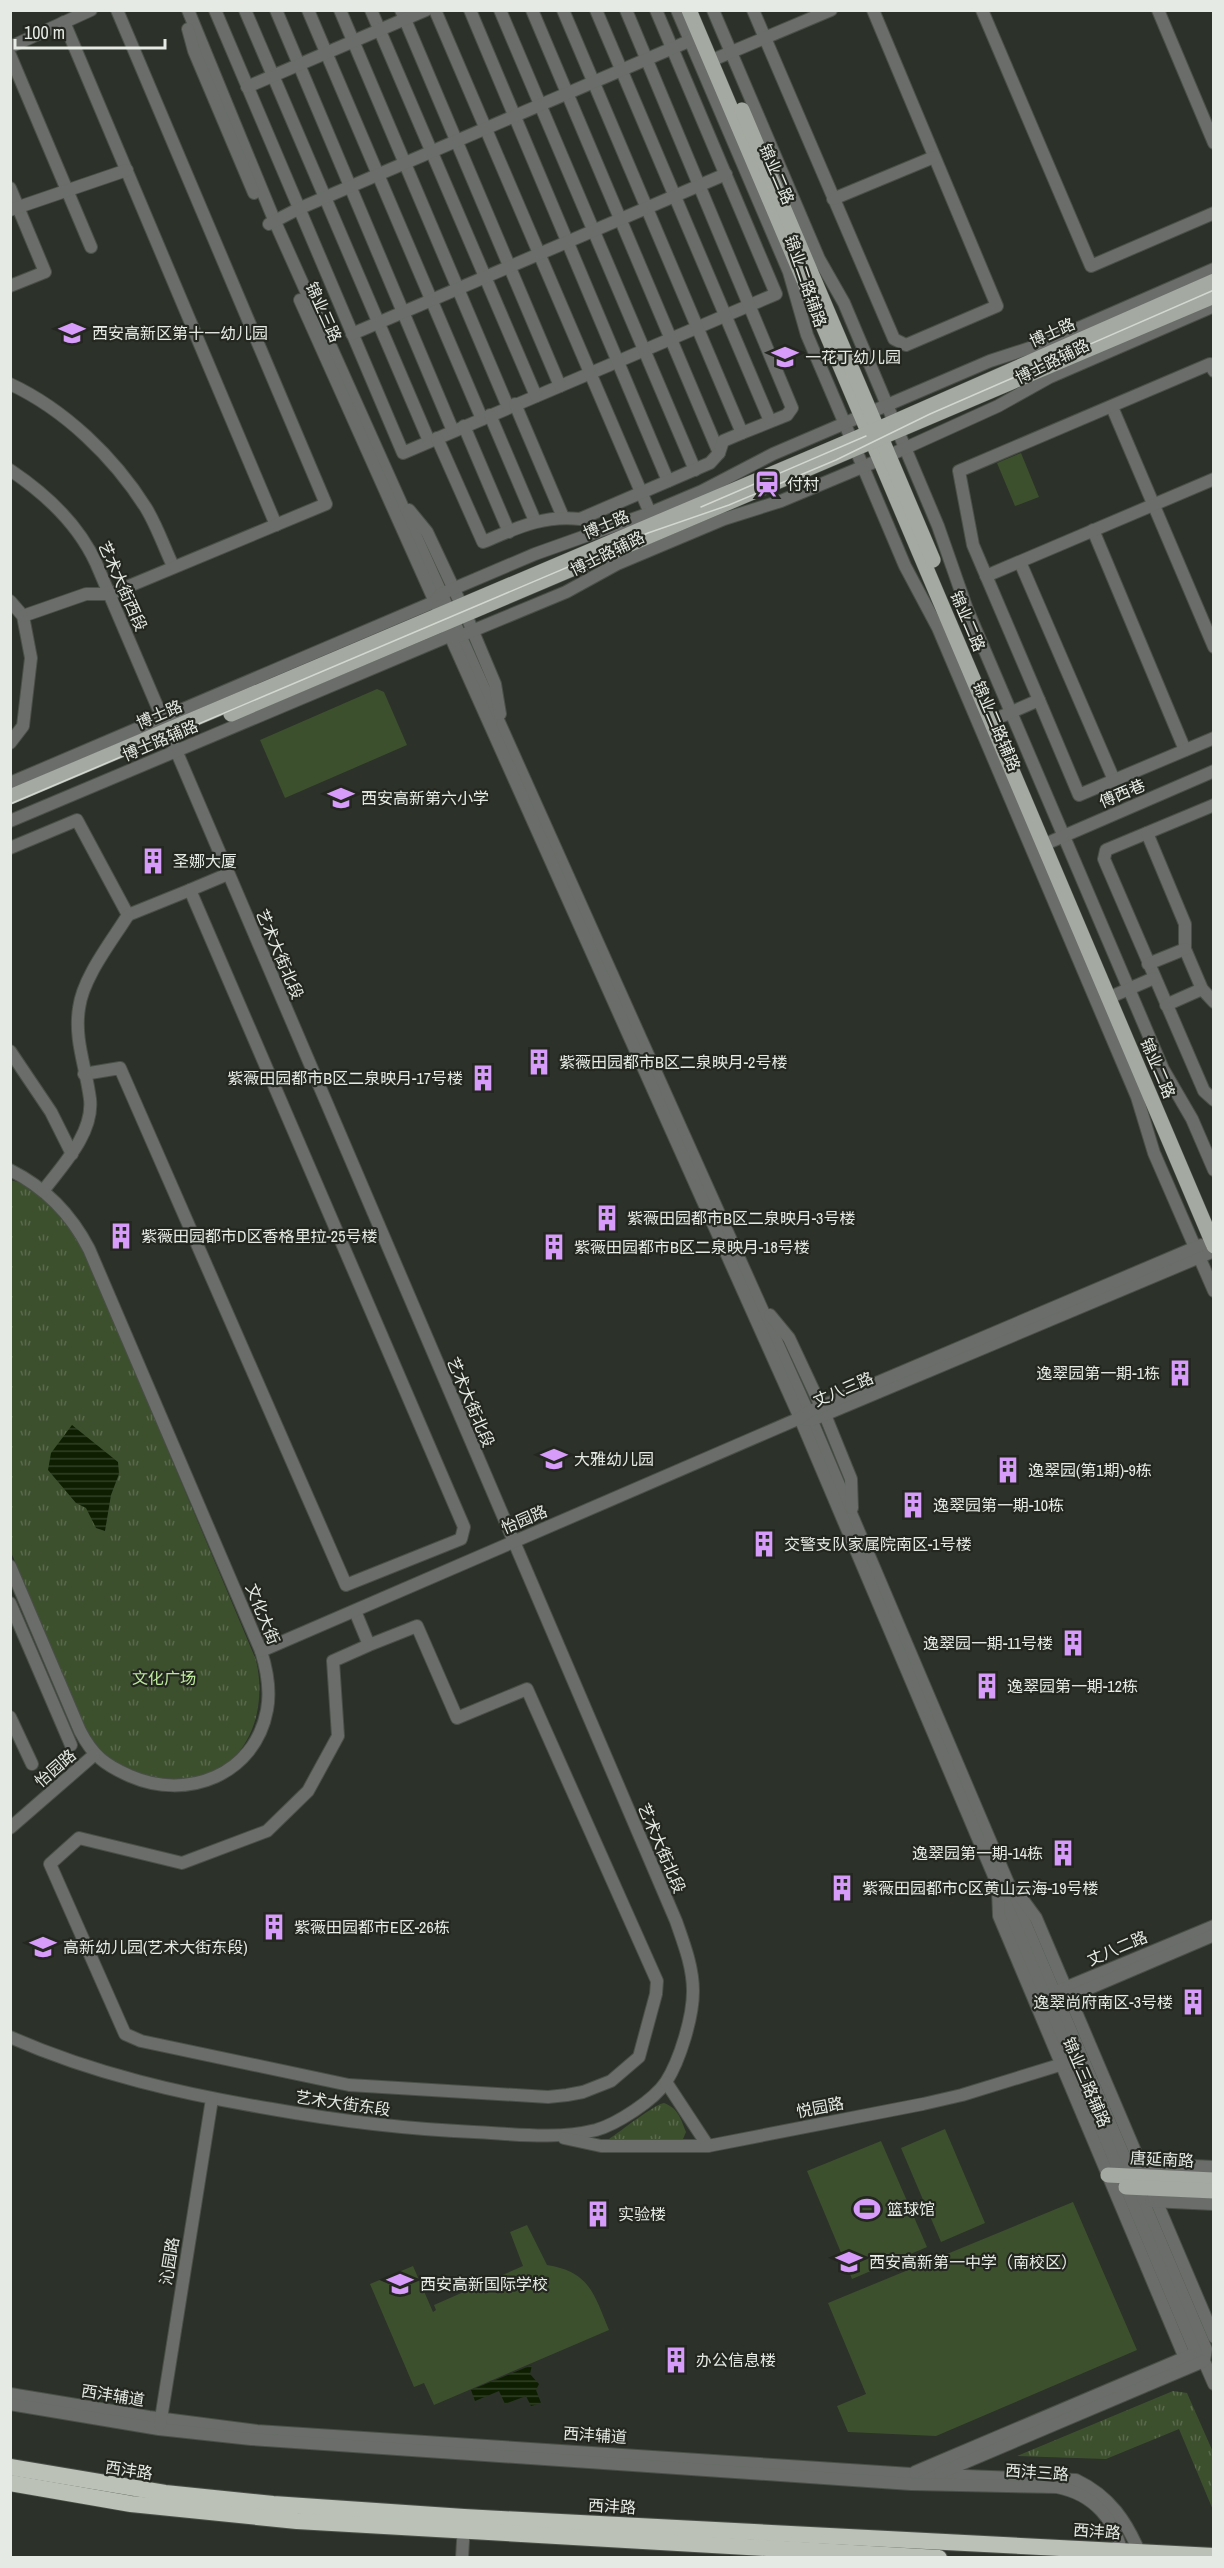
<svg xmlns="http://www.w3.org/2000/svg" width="1224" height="2568" font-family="'Archivo Narrow','Noto Sans SC',sans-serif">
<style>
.grass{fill:url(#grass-tufts)}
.pitch{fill:#3d502e}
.water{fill:url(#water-rules)}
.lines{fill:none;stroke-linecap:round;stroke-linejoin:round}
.minor-casing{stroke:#4a4f47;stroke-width:14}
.major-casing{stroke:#4a4f47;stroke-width:16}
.highway-casing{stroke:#4a4f47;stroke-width:18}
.minor{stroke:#6a6d69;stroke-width:12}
.major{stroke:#a4a9a1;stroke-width:15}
.highway{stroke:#bbc1b7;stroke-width:16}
.tram{stroke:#d2d7d0;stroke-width:1.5}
.labels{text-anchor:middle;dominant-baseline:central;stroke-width:4.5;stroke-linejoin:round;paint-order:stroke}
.street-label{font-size:16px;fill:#e6eae4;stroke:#232720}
.poi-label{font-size:16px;fill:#e6eae4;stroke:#232720;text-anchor:start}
.park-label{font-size:16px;fill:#bde99c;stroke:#232720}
</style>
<defs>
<pattern id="grass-tufts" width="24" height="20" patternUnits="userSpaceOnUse" patternTransform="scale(1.5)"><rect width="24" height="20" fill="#3d502e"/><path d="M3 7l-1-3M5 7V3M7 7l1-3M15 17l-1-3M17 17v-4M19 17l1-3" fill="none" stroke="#59694c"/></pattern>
<pattern id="water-rules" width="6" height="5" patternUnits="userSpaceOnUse" patternTransform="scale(1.5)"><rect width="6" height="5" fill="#0d1f00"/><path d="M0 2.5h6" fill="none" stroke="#304025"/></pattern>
</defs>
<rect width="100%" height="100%" fill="#2c3129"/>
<g class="grass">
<path d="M 10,1180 C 43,1186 70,1226 85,1253 L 256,1660 C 273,1733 225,1800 146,1775 C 132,1771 117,1764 105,1754 C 95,1745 88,1732 81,1720 L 11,1552 Z"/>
<path d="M 664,2103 C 678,2108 681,2119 686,2132 L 683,2139 L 609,2139 C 621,2131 655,2104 664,2103 Z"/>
<path d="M 1173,2391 L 1187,2393 L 1213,2452 L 1213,2510 L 1179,2429 L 1106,2459 L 1017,2456 Z"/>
</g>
<g class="pitch">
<path d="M 1021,453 L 1039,497 L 1015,506 L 997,463 Z"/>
<path d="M 377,689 L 384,692 L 407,745 L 285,798 L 260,740 Z"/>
<path d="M 945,2129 L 985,2223 L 941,2242 L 901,2148 Z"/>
<path d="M 881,2141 L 927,2247 L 852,2279 L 807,2171 Z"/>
<path d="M 1073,2202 L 1137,2350 L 936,2436 L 848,2432 L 837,2406 L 866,2394 L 828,2303 Z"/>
<path d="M 527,2225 L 547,2265 C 590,2272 594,2294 609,2330 L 434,2405 L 424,2383 L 414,2387 L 370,2284 L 413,2266 L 433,2312 L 436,2310 L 434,2305 L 523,2266 L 510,2232 Z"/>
</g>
<g class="water">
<path d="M 72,1425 L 118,1462 L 119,1474 L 111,1495 L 105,1531 L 96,1528 L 86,1508 L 76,1503 L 48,1470 L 51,1453 Z"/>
<path d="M 532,2365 L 530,2374 L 539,2384 L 536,2390 L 541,2403 L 531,2406 L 526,2396 L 505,2404 L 499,2391 L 475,2401 L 471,2390 Z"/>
</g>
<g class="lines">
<g class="minor-casing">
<g id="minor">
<path d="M 188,10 L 275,222 L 808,1412 L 1206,2349 L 1204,2361 L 1214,2384"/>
<path d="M 215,10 L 403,453 L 776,294 L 656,10"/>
<path d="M 245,10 L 429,441"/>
<path d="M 276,10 L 453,431"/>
<path d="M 308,10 L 482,419"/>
<path d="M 340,10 L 508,407"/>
<path d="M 371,10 L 536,396"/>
<path d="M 401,10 L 560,386"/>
<path d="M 435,10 L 650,513"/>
<path d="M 470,10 L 668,481"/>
<path d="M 500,10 L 695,470"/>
<path d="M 532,10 L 719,453"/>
<path d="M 563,10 L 742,433 L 787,415 L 792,408 L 626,10"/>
<path d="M 596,10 L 770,421"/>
<path d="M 677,10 L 789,272 L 807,335 L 836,403 L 905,566 L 938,628 L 1137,1097 L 1154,1153 L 1214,1291"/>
<path d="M 713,10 L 819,259 L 844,303 L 887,405 L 938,526 L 967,609 L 1163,1069 L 1192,1119 L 1214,1170"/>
<path d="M 753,10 L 894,339 L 906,345 L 997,306 L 873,10"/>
<path d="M 982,10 L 1091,266 L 1214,213"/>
<path d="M 1158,10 L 1214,143"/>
<path d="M 64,22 L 276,525"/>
<path d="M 188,29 L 194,51 L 254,193"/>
<path d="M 10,47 L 91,10"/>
<path d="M 10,55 L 91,247"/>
<path d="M 710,61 L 831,10"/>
<path d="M 247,87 L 426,10"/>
<path d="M 10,188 L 45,272 L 10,286"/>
<path d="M 833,199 L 934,157"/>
<path d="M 10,210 L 127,170"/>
<path d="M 269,224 L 298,209 L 696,38"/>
<path d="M 300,300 L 800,1418 L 1196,2353"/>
<path d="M 352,334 L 726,174"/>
<path d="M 10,384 C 64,409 114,457 146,508 C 157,526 164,547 173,566"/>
<path d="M 515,404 L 563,517"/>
<path d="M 1112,407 L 1214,647"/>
<path d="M 490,415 L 535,521"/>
<path d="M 464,426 L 509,532"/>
<path d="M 437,438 L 483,542 C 517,528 542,515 580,519 L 710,463 L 719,453 L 723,441 L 742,433"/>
<path d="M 10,470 C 46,494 78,524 96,563 L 676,1921 C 684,1944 693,1967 693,1991 C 693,2017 680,2060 666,2082 C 654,2100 617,2124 596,2130 C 556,2140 515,2134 474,2132 C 406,2129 339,2121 272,2109 C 182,2094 94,2074 10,2037"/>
<path d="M 409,510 L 427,532 L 466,615 L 495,684 L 500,714"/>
<path d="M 1093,530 L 1185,750"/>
<path d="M 1020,562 L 1114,780"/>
<path d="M 986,576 L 1214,479"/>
<path d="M 10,601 L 23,616 L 31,658 L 23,726 L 10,743"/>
<path d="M 23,616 L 86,594 L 110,594 L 326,504 L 117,10"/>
<path d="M 1039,700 L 1079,795 L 1214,738"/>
<path d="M 991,721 L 1039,700 L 973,545 L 959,471 L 1210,364 L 1214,371"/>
<path d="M 10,783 L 434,602 L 441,594 L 535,554 L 650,513 L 702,491 L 773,454 L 990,361 L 1042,344 L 1214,269"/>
<path d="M 1214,805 L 1106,850 L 1104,859 L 1204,1091 L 1214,1100"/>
<path d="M 10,821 L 449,636 L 460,636 L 566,592 L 617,564 L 724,519 L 781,501 L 879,460 L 998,406 L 1050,377 L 1214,306"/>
<path d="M 1147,833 L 1185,924 L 1185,949 L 1202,989 L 1214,1002"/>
<path d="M 1043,845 L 1214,771"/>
<path d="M 10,848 L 77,820 L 128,915 L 190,890"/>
<path d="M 1148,964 L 1185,949"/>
<path d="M 1108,998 L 1154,978"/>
<path d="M 1166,1005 L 1202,989"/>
<path d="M 10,1051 L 51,1112 L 72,1154"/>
<path d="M 84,1074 L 120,1068 L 346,1585 L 461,1539 L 464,1527 L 190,890 L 228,874"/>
<path d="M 10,1170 C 46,1188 71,1214 89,1249 L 261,1651 C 267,1670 271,1689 267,1710 C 255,1775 187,1801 130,1776 C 105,1765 93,1756 80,1731 L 10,1566"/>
<path d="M 43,1191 C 62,1166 94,1133 90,1099 C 86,1067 74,1040 79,1008 C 83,977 112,941 128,915"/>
<path d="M 770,1315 L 789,1338 L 825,1415 L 851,1479 L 852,1508"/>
<path d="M 804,1419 L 812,1420 L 1214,1251"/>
<path d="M 10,1603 L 71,1745"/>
<path d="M 355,1611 L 369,1645 L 333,1661 L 338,1736 L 308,1791 L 267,1831 L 182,1863 L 79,1838 L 50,1864 L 125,2034 L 141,2041 L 349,2085 L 548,2097 L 567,2095 L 583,2092 L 611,2081 L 639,2057 L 656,1994 L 657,1981 L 527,1689 L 457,1718 L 417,1626 L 369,1645"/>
<path d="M 261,1651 L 800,1418 L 808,1412 L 1201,1245"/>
<path d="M 10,1717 L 32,1764"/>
<path d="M 10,1828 L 94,1755"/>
<path d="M 998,1891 L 999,1916 L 1185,2358"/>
<path d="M 1017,1892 L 1036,1918 L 1214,2337"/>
<path d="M 1060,1990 L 1214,1926"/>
<path d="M 1064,1999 L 1214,1935"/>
<path d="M 666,2082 L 708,2146"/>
<path d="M 564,2138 L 601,2146 L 708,2146 L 923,2104 L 962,2095 L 1079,2059"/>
<path d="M 1134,2163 L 1214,2167"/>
<path d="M 1151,2201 L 1214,2204"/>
<path d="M 10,2394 L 149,2417 L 257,2431 L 911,2474 L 1076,2480 C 1110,2496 1127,2522 1141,2556"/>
<path d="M 10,2404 L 159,2429 L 251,2439 L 911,2484 L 1057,2487 C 1093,2494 1117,2520 1122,2557"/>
<path d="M 160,2425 L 212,2099"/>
<path d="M 915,2472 L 1191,2355"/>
<path d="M 940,2473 L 1204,2361"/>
<path d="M 462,2558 L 464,2524"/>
</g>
</g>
<g class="major-casing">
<g id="major">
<path d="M 689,10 L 1214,1246"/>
<path d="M 742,110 L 933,560"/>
<path d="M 231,714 L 1214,296"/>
<path d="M 10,797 L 878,429 L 1214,281"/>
<path d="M 1108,2175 L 1214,2180"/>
<path d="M 1126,2187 L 1214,2191"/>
</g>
</g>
<g class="highway-casing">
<g id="highway">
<path d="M 10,2467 L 165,2493 L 273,2504 L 464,2517 L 1214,2556"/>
<path d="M 10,2483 L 131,2504 L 297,2521 L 939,2558"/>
</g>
</g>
<use href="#minor" class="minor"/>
<use href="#major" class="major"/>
<use href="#highway" class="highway"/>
<g class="tram">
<path d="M 701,507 L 866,436"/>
<path d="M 10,804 L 648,533 L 729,505 L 836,460 L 930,414 L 1214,290"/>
</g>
</g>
<defs>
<g id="school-bare" transform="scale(2.07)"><path d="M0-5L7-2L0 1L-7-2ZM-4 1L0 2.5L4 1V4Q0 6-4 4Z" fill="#d79bf9" stroke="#232720" stroke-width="2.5" paint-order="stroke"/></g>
<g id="station-bare" transform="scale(2.07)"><path d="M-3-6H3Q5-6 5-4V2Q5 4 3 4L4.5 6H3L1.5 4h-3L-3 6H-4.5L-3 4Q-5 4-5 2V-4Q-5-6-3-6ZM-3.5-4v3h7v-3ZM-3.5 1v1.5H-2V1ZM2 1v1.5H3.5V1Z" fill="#d79bf9" stroke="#232720" stroke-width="2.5" paint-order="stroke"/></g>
<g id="building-bare" transform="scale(2.07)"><path d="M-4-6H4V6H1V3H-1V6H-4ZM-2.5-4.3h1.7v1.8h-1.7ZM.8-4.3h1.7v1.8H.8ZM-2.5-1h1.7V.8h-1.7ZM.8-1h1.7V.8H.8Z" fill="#d79bf9" stroke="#232720" stroke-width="2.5" paint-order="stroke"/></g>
<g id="stadium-bare" transform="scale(2.07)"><path d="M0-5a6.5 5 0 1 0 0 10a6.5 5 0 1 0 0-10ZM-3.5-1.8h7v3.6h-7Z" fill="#d79bf9" stroke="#232720" stroke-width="2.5" paint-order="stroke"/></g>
</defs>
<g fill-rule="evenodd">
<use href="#school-bare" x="72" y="333"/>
<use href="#school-bare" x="785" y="357"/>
<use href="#station-bare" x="767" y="484"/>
<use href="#school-bare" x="341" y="798"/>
<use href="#building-bare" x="153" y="861"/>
<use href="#building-bare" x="539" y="1062"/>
<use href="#building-bare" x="483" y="1078"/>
<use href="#building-bare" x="607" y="1218"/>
<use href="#building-bare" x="121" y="1236"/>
<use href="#building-bare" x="554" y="1247"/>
<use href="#building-bare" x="1180" y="1373"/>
<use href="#school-bare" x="554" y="1459"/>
<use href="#building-bare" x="1008" y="1470"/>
<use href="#building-bare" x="913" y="1505"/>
<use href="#building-bare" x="764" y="1544"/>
<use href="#building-bare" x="1073" y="1643"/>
<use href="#building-bare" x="987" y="1686"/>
<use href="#building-bare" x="1063" y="1853"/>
<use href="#building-bare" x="842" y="1888"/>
<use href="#building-bare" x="274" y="1927"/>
<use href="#school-bare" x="43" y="1947"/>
<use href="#building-bare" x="1193" y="2002"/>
<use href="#stadium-bare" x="867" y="2209"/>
<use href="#building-bare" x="598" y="2214"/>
<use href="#school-bare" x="849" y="2262"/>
<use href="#school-bare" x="400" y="2284"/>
<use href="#building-bare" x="676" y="2360"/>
</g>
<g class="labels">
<g class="street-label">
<text transform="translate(777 174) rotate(67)">锦业二路</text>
<text transform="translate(806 281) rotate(71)">锦业二路辅路</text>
<text transform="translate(324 312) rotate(66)">锦业三路</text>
<text transform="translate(1052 332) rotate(-24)">博士路</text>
<text transform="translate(1052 361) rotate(-26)">博士路辅路</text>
<text transform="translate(606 524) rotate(-23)">博士路</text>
<text transform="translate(607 553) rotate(-26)">博士路辅路</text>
<text transform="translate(123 586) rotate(66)">艺术大街西段</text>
<text transform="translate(968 621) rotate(67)">锦业二路</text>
<text transform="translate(159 714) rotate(-23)">博士路</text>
<text transform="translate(997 726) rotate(67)">锦业二路辅路</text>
<text transform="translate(160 740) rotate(-23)">博士路辅路</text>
<text transform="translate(1122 793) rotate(-23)">傅西巷</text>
<text transform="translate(280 954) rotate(67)">艺术大街北段</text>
<text transform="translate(1158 1068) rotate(67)">锦业二路</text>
<text transform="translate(843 1389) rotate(-23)">丈八三路</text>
<text transform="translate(471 1402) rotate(67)">艺术大街北段</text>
<text transform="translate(524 1519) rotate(-23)">怡园路</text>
<text transform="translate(263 1614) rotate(68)">文化大街</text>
<text transform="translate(55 1768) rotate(-41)">怡园路</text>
<text transform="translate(662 1848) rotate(67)">艺术大街北段</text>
<text transform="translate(1117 1948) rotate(-23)">丈八二路</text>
<text transform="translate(1087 2082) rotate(67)">锦业三路辅路</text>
<text transform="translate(343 2103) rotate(8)">艺术大街东段</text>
<text transform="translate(820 2107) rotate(-11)">悦园路</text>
<text transform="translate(1162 2159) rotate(3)">唐延南路</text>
<text transform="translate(169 2261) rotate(-81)">沁园路</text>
<text transform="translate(113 2395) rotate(9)">西沣辅道</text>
<text transform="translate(595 2435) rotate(4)">西沣辅道</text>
<text transform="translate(129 2470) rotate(8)">西沣路</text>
<text transform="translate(1037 2472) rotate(4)">西沣三路</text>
<text transform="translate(612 2506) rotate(3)">西沣路</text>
<text transform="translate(1097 2531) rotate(4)">西沣路</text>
</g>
<g class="poi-label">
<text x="92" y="333">西安高新区第十一幼儿园</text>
<text x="805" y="357">一花丁幼儿园</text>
<text x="787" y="484">付村</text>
<text x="361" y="798">西安高新第六小学</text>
<text x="173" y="861">圣娜大厦</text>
<text x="559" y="1062">紫薇田园都市B区二泉映月-2号楼</text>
<text x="463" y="1078" text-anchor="end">紫薇田园都市B区二泉映月-17号楼</text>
<text x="627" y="1218">紫薇田园都市B区二泉映月-3号楼</text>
<text x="141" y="1236">紫薇田园都市D区香格里拉-25号楼</text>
<text x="574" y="1247">紫薇田园都市B区二泉映月-18号楼</text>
<text x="1160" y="1373" text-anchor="end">逸翠园第一期-1栋</text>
<text x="574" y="1459">大雅幼儿园</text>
<text x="1028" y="1470">逸翠园(第1期)-9栋</text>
<text x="933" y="1505">逸翠园第一期-10栋</text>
<text x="784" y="1544">交警支队家属院南区-1号楼</text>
<text x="1053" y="1643" text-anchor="end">逸翠园一期-11号楼</text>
<text x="1007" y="1686">逸翠园第一期-12栋</text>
<text x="1043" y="1853" text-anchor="end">逸翠园第一期-14栋</text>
<text x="862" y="1888">紫薇田园都市C区黄山云海-19号楼</text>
<text x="294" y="1927">紫薇田园都市E区-26栋</text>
<text x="63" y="1947">高新幼儿园(艺术大街东段)</text>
<text x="1173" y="2002" text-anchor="end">逸翠尚府南区-3号楼</text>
<text x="887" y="2209">篮球馆</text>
<text x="618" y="2214">实验楼</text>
<text x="869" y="2262">西安高新第一中学（南校区）</text>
<text x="420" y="2284">西安高新国际学校</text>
<text x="696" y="2360">办公信息楼</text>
</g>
<g class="park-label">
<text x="164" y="1678">文化广场</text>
</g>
</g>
<rect width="1224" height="2568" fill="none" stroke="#e6eae4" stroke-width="24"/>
<path d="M15 39v9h150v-9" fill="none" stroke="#e6eae4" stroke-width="3"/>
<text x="24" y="39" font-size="18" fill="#e6eae4" stroke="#232720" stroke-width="4.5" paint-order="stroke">100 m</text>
</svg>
